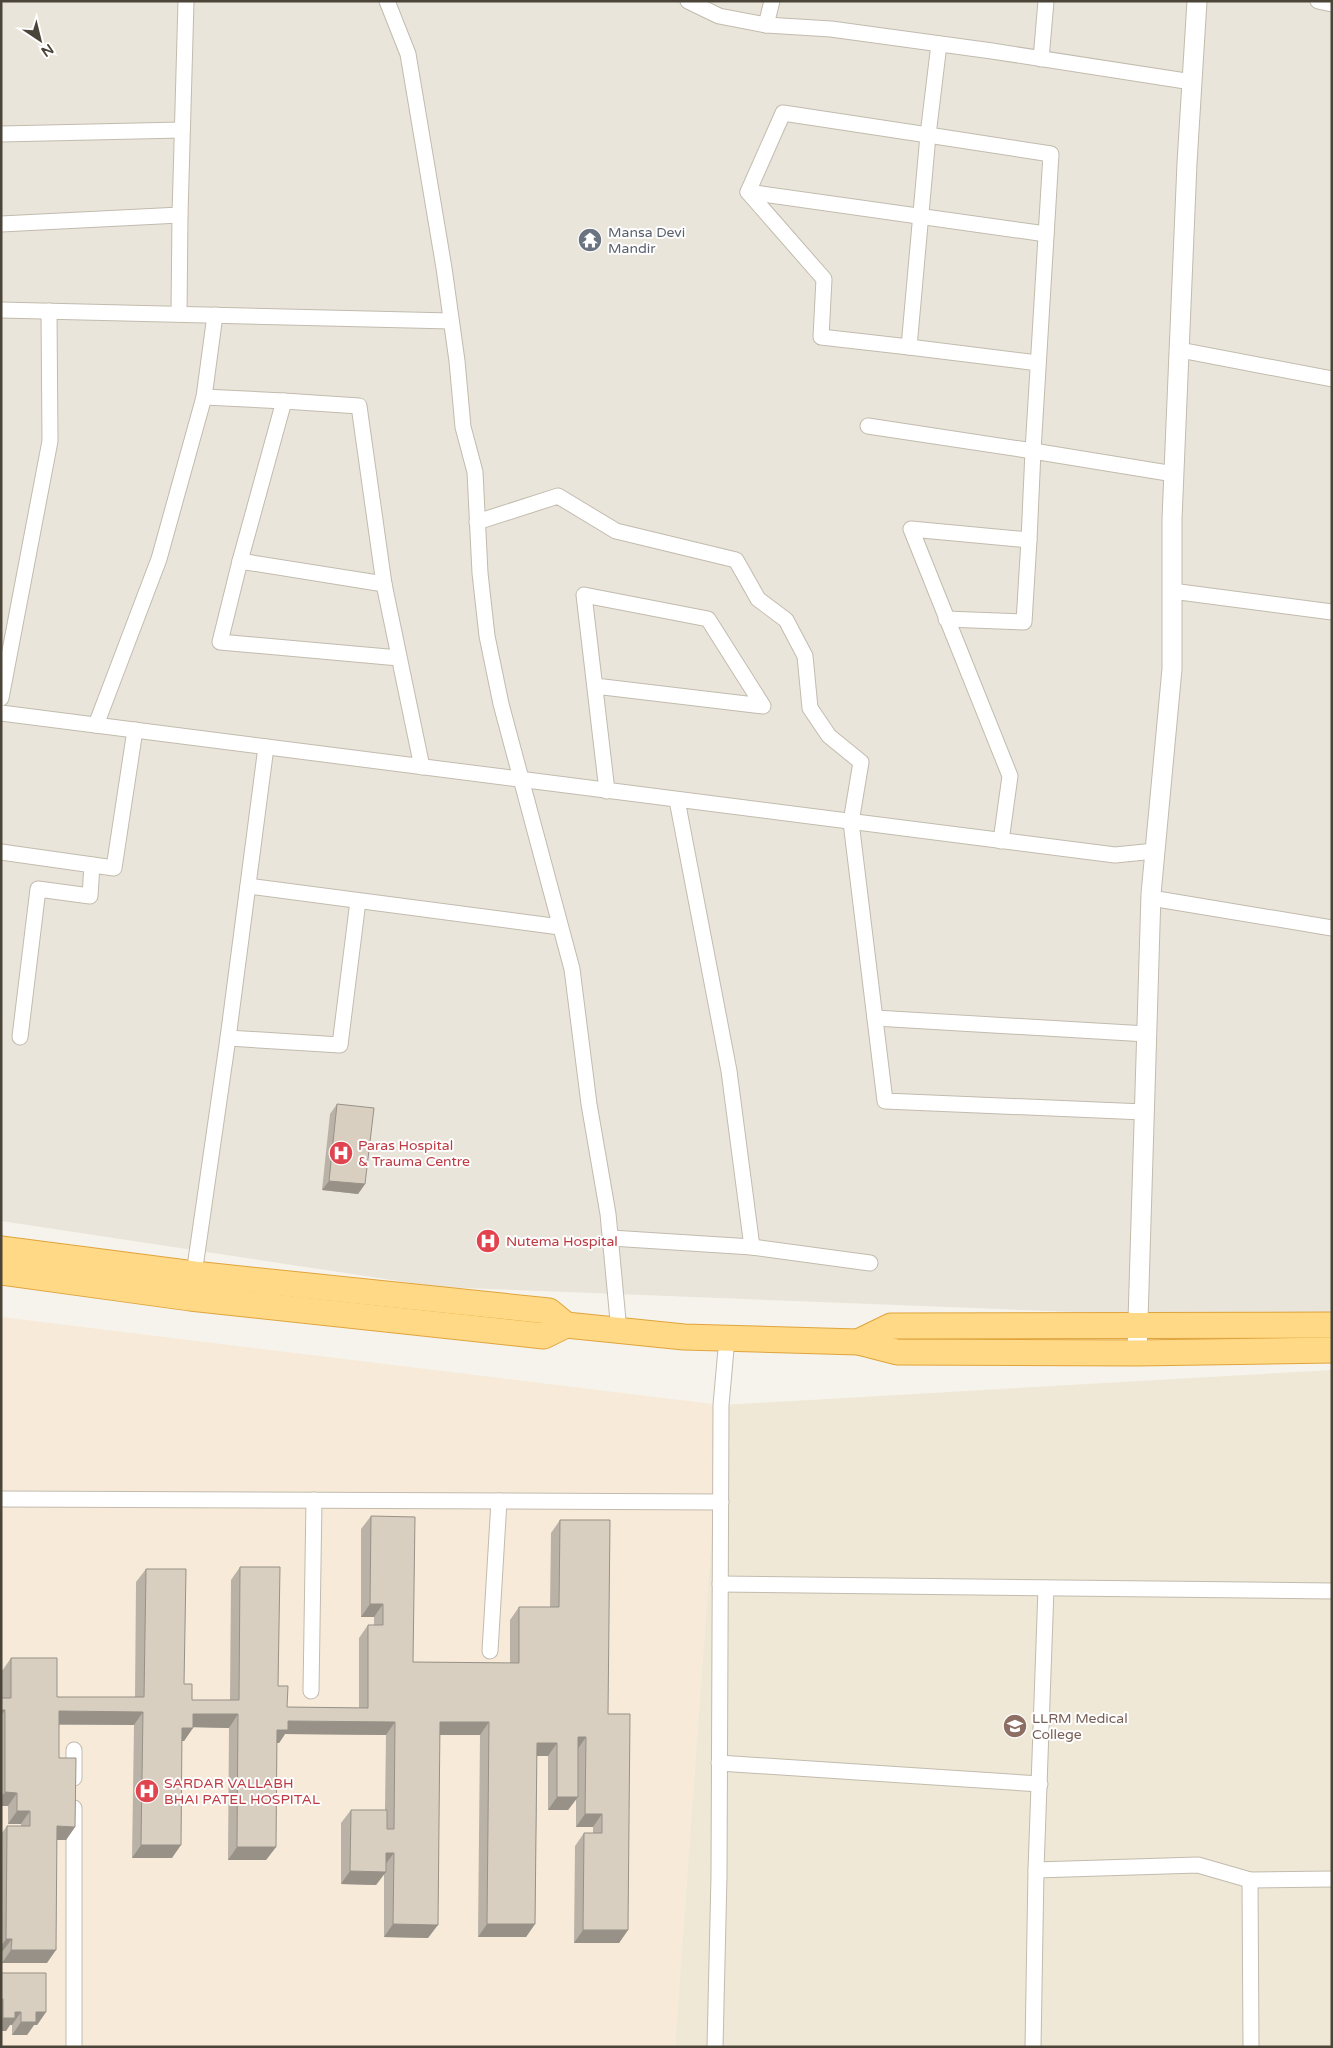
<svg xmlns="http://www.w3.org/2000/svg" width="1333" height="2048" font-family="'Varela Round',sans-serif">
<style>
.residential{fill:#eae5da}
.commercial{fill:#f7ead8}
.education{fill:#efe8d6}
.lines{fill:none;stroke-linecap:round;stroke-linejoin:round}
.minor-casing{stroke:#c2bbae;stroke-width:17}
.tertiary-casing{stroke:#c2bbae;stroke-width:21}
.trunk-casing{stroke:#e0a43c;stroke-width:27}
.minor{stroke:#fff;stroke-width:15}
.tertiary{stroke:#fff;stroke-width:19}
.trunk{stroke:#ffd985;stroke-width:25}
.wall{fill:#bab2a6}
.shaded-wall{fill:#979187}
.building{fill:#d8cfc1;stroke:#979187}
.labels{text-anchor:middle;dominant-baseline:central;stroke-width:4;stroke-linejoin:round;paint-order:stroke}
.worship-label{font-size:14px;fill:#5b616d;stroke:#fff;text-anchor:start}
.health-label{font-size:14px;fill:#be3a42;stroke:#fff;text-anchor:start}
.education-label{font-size:14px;fill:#785e54;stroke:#fff;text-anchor:start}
</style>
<rect width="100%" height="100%" fill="#f6f3ec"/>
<path class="residential" d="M 1,1 L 1332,1 L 1332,1322 L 438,1287 L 1,1221 Z"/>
<path class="commercial" d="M 1,1317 L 721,1405 L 675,2047 L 1,2047 Z"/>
<path class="education" d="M 1332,1370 L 1332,2047 L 675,2047 L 721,1405 Z"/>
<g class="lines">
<g class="minor-casing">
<g id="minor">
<path d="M 387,1 L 408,54 L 444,268 L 457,361 L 463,427 L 475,472 L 480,573 L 487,636 L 501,704 L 572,969 L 589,1104 L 608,1214 L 619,1331"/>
<path d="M 688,1 L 719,16 L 766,25 L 831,29 L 992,51 L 1192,82"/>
<path d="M 1318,1 L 1332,4"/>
<path d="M 766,25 L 772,1"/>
<path d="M 1041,59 L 1046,1"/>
<path d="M 1,134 L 182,130"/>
<path d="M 748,192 L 1046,234"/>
<path d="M 180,215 L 186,1"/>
<path d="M 1,224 L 180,215 L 179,314"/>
<path d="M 1,310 L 451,321"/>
<path d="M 215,315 L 204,397 L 284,401"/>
<path d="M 909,347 L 821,337 L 824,279 L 748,192 L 783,113 L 928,135 L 939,44"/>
<path d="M 1180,350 L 1332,379"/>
<path d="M 868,426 L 1033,451 L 1051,154 L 928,135 L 909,347 L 1038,363"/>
<path d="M 477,522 L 558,496 L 616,531 L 736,560 L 758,599 L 786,620 L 805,656 L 810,708 L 829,736 L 861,762 L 851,822 L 885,1101 L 1144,1112"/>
<path d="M 240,561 L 284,401 L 359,406 L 384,584"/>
<path d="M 1172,591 L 1332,612"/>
<path d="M 946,619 L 1024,622 L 1029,540"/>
<path d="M 399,658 L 220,642 L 240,561 L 384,584 L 422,767"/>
<path d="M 595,686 L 763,706 L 708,619 L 584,595 L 607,791"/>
<path d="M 1,698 L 50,441 L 49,311"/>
<path d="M 1,713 L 1115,855 L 1155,851"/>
<path d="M 96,725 L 159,559 L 204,397"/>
<path d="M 677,800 L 729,1071 L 752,1247"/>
<path d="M 1001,841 L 1010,776 L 911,529 L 1029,540 L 1033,451 L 1174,474"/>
<path d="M 1,852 L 114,868 L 135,730"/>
<path d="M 248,886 L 560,927"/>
<path d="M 1151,898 L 1332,928"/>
<path d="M 875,1018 L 1147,1034"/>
<path d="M 20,1037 L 38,889 L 90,896 L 92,865"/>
<path d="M 228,1038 L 340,1045 L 358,901"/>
<path d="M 611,1238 L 752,1247 L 870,1263"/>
<path d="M 193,1281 L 228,1038 L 266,747"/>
<path d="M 1,1499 L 721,1502"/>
<path d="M 720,1584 L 1332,1591"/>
<path d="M 490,1651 L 499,1501"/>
<path d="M 311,1691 L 314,1500"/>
<path d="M 719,1763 L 1040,1784"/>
<path d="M 74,1778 L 74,1750"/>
<path d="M 1036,1870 L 1198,1865 L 1250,1880 L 1332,1879"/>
<path d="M 1250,1880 L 1251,2047"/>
<path d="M 74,2047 L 74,1808"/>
<path d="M 715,2047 L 719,1876 L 721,1405 L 727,1338"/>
<path d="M 1033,2047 L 1036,1870 L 1046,1588"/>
</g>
</g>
<g class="tertiary-casing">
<path id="tertiary" d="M 1137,1353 L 1151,894 L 1172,669 L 1172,519 L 1187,163 L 1197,1"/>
</g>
<g class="trunk-casing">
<g id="trunk">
<path d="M 1,1249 L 194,1274 L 549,1311 L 566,1325"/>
<path d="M 1,1272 L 190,1298 L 544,1336 L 566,1325 L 684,1337 L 858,1342 L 897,1352 L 1137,1353 L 1332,1350"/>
<path d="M 858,1342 L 891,1326 L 1332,1325"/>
</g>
</g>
<use href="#minor" class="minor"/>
<use href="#tertiary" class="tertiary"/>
<use href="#trunk" class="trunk"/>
</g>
<g class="wall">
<path d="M 337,1104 L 365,1184 L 358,1194 L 322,1190 L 330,1114 Z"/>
<path d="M 371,1516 L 413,1662 L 510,1663 L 510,1620 L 519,1607 L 550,1607 L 551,1533 L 560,1520 L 608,1714 L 628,1930 L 619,1943 L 574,1943 L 575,1846 L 584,1833 L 593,1833 L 593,1827 L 576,1827 L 576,1799 L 568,1810 L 548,1810 L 548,1756 L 537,1756 L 535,1924 L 526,1937 L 478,1937 L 480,1735 L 440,1735 L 428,1938 L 384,1937 L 384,1873 L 376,1885 L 341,1884 L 341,1823 L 351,1810 L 385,1810 L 386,1735 L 285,1734 L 279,1743 L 277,1743 L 276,1847 L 266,1860 L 228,1860 L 229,1728 L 193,1727 L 184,1741 L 182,1741 L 172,1858 L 132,1858 L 134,1725 L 59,1725 L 59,1758 L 75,1827 L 66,1840 L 57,1840 L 47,1963 L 2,1963 L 2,1952 L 1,1952 L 1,1834 L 7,1826 L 21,1826 L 21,1824 L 8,1824 L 8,1806 L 1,1806 L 2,1671 L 11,1658 L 57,1697 L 135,1697 L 136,1582 L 146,1569 L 184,1684 L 192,1700 L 230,1700 L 231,1580 L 240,1567 L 278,1686 L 287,1707 L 359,1708 L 359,1638 L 368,1625 L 374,1625 L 374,1617 L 361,1617 L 361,1529 Z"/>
<path d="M 1,1973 L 46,2012 L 37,2025 L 34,2025 L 27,2035 L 12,2035 L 12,2025 L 10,2025 L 6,2031 L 1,2031 Z"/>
</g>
<g class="shaded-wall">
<path d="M 329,1181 L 365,1184 L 358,1194 L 322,1190 Z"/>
<path d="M 370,1604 L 383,1604 L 374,1617 L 361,1617 Z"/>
<path d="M 1,1710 L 5,1710 L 1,1716 Z"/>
<path d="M 59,1711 L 143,1712 L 134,1725 L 50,1724 Z"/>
<path d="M 193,1714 L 238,1714 L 229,1728 L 184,1727 Z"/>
<path d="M 288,1721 L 395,1722 L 386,1735 L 285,1734 L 279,1743 L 268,1743 L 277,1730 Z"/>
<path d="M 440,1722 L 489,1722 L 480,1735 L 431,1735 Z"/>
<path d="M 182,1728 L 193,1728 L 184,1741 L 173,1741 Z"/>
<path d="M 578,1737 L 586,1737 L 577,1750 Z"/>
<path d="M 537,1743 L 557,1743 L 548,1756 L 528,1756 Z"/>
<path d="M 5,1792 L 17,1793 L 8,1806 L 1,1806 L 1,1797 Z"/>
<path d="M 557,1797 L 578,1797 L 568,1810 L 548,1810 Z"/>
<path d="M 17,1811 L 30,1811 L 21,1824 L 8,1824 Z"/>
<path d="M 585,1814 L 602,1814 L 593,1827 L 576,1827 Z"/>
<path d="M 57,1826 L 75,1827 L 66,1840 L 48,1840 Z"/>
<path d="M 141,1845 L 181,1845 L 172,1858 L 132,1858 Z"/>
<path d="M 237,1847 L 276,1847 L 266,1860 L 228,1860 Z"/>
<path d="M 386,1853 L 394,1853 L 384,1866 Z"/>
<path d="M 350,1871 L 386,1872 L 376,1885 L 341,1884 Z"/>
<path d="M 393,1924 L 438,1925 L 428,1938 L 384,1937 Z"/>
<path d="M 487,1924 L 535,1924 L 526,1937 L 478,1937 Z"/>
<path d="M 583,1930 L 628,1930 L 619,1943 L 574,1943 Z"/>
<path d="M 6,1939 L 12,1939 L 2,1952 L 1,1952 L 1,1946 Z"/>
<path d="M 11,1950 L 56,1950 L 47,1963 L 2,1963 Z"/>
<path d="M 15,2012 L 21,2012 L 12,2025 L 10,2025 L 6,2031 L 1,2031 L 1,2020 L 3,2018 Z"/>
<path d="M 36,2012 L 46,2012 L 37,2025 L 34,2025 L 27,2035 L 12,2035 L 21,2022 Z"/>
</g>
<g class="building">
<path d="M 337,1104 L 374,1108 L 365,1184 L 329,1181 Z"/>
<path d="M 371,1516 L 415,1517 L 413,1662 L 519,1663 L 519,1607 L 559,1607 L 560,1520 L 610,1520 L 608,1714 L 630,1714 L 628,1930 L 583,1930 L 584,1833 L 602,1833 L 602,1814 L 585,1814 L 586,1737 L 578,1737 L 578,1797 L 557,1797 L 557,1743 L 537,1743 L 535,1924 L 487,1924 L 489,1722 L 440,1722 L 438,1925 L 393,1924 L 394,1853 L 386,1853 L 386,1872 L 350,1871 L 351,1810 L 387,1810 L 387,1829 L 394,1829 L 395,1722 L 288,1721 L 288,1730 L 277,1730 L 276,1847 L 237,1847 L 238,1714 L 193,1714 L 193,1728 L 182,1728 L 181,1845 L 141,1845 L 143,1712 L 59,1711 L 59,1758 L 76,1758 L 75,1827 L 57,1826 L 56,1950 L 11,1950 L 12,1939 L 6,1939 L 7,1826 L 30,1826 L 30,1811 L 17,1811 L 17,1793 L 5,1792 L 5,1710 L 1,1710 L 1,1698 L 11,1698 L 11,1658 L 57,1658 L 57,1697 L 144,1697 L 146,1569 L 186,1569 L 184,1684 L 192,1684 L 192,1700 L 239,1700 L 240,1567 L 280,1567 L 278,1686 L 288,1686 L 287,1707 L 368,1708 L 368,1625 L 383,1625 L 383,1604 L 370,1604 Z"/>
<path d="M 1,1973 L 46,1973 L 46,2012 L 36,2012 L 36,2022 L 21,2022 L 21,2012 L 15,2012 L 15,2018 L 3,2018 L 3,1999 L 1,1999 Z"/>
</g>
<defs>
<g id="temple-disc" transform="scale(1.25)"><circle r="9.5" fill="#6b7280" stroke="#fff"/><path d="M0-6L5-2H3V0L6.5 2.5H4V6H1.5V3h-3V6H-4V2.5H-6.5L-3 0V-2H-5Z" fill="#fff"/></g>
<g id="hospital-disc" transform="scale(1.25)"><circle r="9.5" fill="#e0444e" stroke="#fff"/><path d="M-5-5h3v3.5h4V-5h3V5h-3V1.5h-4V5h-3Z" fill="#fff"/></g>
<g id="university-disc" transform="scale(1.25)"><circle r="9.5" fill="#8d6e63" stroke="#fff"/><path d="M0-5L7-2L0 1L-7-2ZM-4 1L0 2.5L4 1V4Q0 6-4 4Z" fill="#fff"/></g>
</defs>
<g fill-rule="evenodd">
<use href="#temple-disc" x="590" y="240"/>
<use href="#hospital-disc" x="341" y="1153"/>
<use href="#hospital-disc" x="488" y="1241"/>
<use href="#university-disc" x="1015" y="1726"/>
<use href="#hospital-disc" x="147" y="1791"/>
</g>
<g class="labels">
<g class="worship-label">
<text x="608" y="232">Mansa Devi<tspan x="608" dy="16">Mandir</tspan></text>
</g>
<g class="health-label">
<text x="358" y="1145">Paras Hospital<tspan x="358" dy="16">&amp; Trauma Centre</tspan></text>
<text x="506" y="1241">Nutema Hospital</text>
<text x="164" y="1783">SARDAR VALLABH<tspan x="164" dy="16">BHAI PATEL HOSPITAL</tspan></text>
</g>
<g class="education-label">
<text x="1032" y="1718">LLRM Medical<tspan x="1032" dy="16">College</tspan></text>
</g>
</g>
<rect width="1333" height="2048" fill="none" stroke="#4b4439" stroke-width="5"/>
<g transform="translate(40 40) rotate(145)" stroke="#ffffff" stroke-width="4" paint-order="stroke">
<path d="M0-4L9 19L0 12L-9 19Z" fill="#4b4439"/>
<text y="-8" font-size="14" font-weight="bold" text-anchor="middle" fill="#4b4439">N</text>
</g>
</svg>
